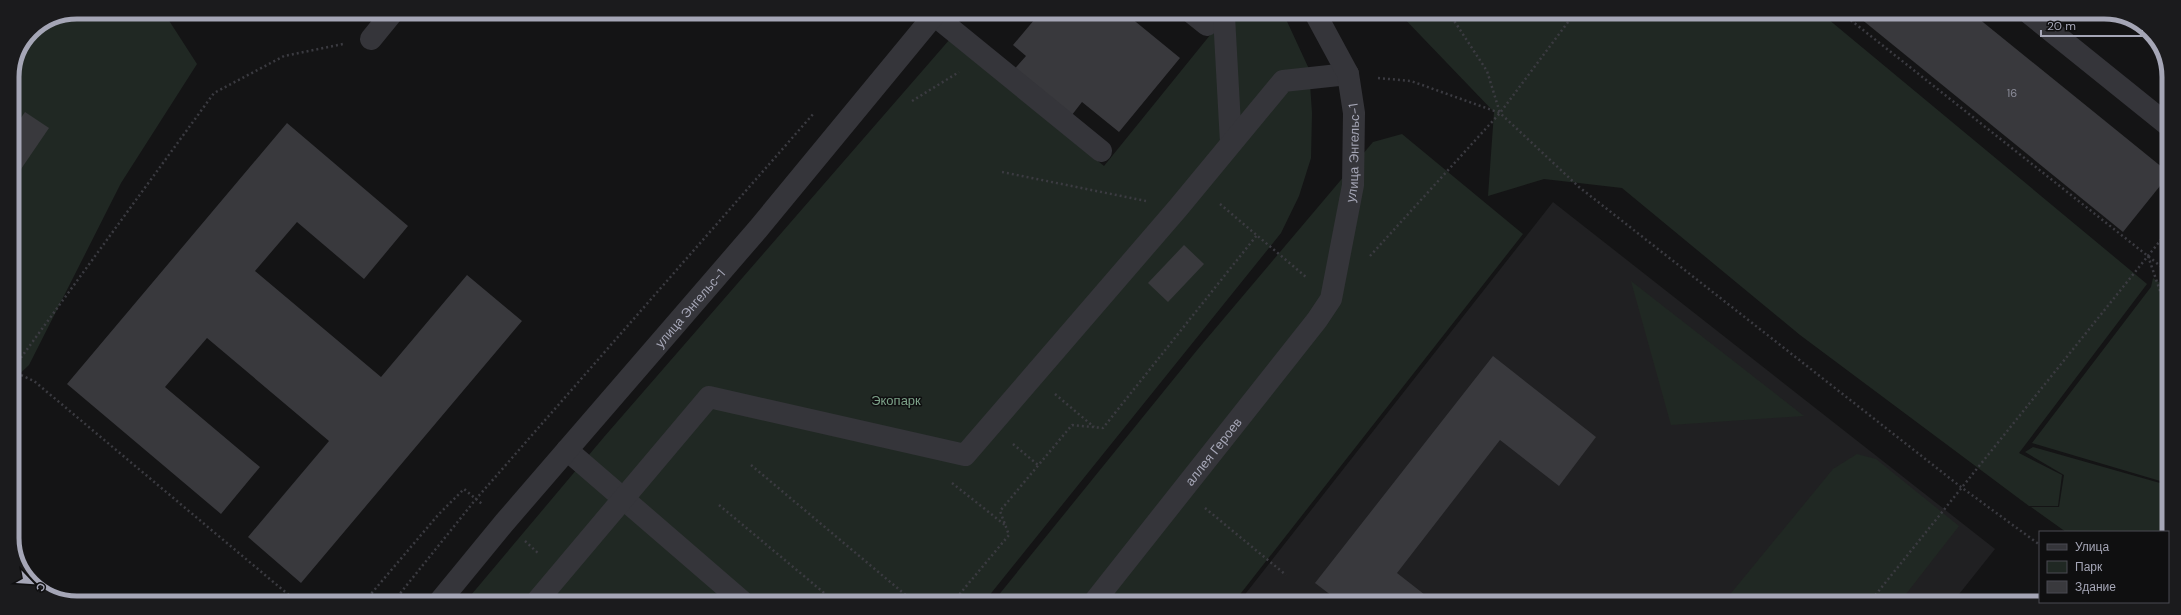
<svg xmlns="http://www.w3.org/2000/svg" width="2181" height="615" font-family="'DM Sans',sans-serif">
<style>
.built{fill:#202022}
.green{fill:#202823}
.building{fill:#39393d}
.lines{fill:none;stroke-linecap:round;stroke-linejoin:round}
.path{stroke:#3b3b41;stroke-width:2.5;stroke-dasharray:2 3;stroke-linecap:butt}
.minor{stroke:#35353a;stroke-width:22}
.labels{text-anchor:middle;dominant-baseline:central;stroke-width:3;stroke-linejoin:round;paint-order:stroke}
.number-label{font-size:11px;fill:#8a8b98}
.street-label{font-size:13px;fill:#a5a6b6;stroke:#0f0f10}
.park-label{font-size:13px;fill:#7ca188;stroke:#0f0f10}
.rim{fill:none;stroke:#a5a6b6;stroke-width:5}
</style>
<rect width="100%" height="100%" fill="#141415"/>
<path class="built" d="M 1553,202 L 1995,549 L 1952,603 L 1239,602 Z"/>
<g class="green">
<path d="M 77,12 L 184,12 L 168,19 L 197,64 L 121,183 L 29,365 L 12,381 L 12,76 L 31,31 Z"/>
<path d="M 1206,13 L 1282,13 L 1285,17 L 1309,69 L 1312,113 L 1311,158 L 1299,196 L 1281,233 L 984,602 L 773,602 L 767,596 L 763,602 L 466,601 L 604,437 L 950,39 L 1104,166 L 1219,24 Z"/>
<path d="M 1399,13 L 1822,14 L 2147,284 L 2019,453 L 2005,442 L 2019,453 L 2062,475 L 2058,506 L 2029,506 L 1800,335 L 1622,188 L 1544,179 L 1488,196 L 1494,112 Z"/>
<path d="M 1402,134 L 1523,234 L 1234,602 L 993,602 L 1198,349 L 1373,142 Z"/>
<path d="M 2153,278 L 2168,289 L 2167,483 L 2032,443 L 2151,287 Z"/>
<path d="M 1631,281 L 1804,416 L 1671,425 Z"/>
<path d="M 2033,447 L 2167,485 L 2167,532 L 2066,532 L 2031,507 L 2059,507 L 2064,475 L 2025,452 Z"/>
<path d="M 1857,454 L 1876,459 L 1959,526 L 1899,603 L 1723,603 L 1833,469 Z"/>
</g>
<g class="building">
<path d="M 1040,13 L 1125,13 L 1180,58 L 1119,132 L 1082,102 L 1068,120 L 1011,73 L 1026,56 L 1013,45 Z"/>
<path d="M 1855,14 L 1973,14 L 2168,172 L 2168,176 L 2123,232 Z"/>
<path d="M 25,112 L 49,128 L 19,172 L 12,167 L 12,131 Z"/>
<path d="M 287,123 L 408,226 L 364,279 L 297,222 L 255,271 L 381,377 L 467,275 L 522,321 L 301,583 L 248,537 L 329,441 L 207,338 L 165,387 L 260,467 L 221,514 L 67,384 Z"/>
<path d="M 1184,245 L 1204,264 L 1168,302 L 1148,283 Z"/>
<path d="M 1493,356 L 1596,437 L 1559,486 L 1500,440 L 1397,573 L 1434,602 L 1340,602 L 1315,583 Z"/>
</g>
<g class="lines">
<g class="path">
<path d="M 1449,13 L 1487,71 L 1500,113"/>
<path d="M 1843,14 L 2168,272"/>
<path d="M 1378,78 L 1411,81 L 1500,113 L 1579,187 L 1961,487 L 2040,545"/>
<path d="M 912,101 L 959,72"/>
<path d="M 1002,172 L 1146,201"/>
<path d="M 1220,204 L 1306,277"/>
<path d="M 1370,256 L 1500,113 L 1574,14"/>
<path d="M 2148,256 L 2168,314"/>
<path d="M 12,370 L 214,93 L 284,56 L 343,44"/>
<path d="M 12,371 L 34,381 L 296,601"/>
<path d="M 1055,394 L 1094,427"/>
<path d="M 1013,444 L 1038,465"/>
<path d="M 751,465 L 914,602"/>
<path d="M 952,483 L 1005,525"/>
<path d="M 719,505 L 835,602"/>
<path d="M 1205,508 L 1286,575"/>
<path d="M 525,541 L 539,554"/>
<path d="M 365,601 L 438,515 L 464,489 L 482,504"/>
<path d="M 394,601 L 476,499 L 814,113"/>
<path d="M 953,602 L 1009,535 L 1000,511 L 1072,425 L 1103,428 L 1257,235"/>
<path d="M 1869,603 L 2168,231"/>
</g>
<g class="minor">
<path d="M 1192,13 L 1207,25"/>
<path d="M 2030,14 L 2169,126"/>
<path d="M 934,15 L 1101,151"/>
<path d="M 1224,16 L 1231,143"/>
<path d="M 371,39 L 393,12"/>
<path d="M 567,450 L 743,602"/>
<path id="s1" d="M 440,601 L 504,523 L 758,229 L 936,13"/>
<path d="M 537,601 L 709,397 L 965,455 L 1178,208 L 1283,81 L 1348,74"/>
<path id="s2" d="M 1094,602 L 1317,320 L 1331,299 L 1353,185 L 1354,113 L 1348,74 L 1315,13"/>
</g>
</g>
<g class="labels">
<g class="number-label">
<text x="2012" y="93">16</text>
</g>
<g class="street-label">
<text stroke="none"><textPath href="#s2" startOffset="533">улица Энгельс-1</textPath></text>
<text stroke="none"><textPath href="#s1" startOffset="385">улица Энгельс-1</textPath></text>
<text stroke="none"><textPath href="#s2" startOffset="192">аллея Героев</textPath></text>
</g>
<g class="park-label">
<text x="896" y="400">Экопарк</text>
</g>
</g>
<path d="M0 0H2181V615H0ZM77 19H2104A58 58 0 0 1 2162 77V538A58 58 0 0 1 2104 596H77A58 58 0 0 1 19 538V77A58 58 0 0 1 77 19Z" fill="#1b1b1d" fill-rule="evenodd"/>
<path class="rim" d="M77 19H2104A58 58 0 0 1 2162 77V538A58 58 0 0 1 2104 596H77A58 58 0 0 1 19 538V77A58 58 0 0 1 77 19Z"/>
<rect x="2039" y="531" width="130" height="72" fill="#0f0f10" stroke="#4b4b52"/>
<rect x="2047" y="544" width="20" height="6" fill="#35353a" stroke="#4b4b52"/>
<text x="2075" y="551" font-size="12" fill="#a5a6b6">Улица</text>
<rect x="2047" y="561" width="20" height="12" fill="#202823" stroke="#4b4b52"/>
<text x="2075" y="571" font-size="12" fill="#a5a6b6">Парк</text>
<rect x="2047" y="581" width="20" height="12" fill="#39393d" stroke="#4b4b52"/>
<text x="2075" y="591" font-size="12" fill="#a5a6b6">Здание</text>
<g transform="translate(32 583) rotate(115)" stroke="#0f0f10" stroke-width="3" paint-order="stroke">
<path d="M0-3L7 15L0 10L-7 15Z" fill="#a5a6b6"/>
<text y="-6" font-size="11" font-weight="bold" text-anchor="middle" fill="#a5a6b6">С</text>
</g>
<path d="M2041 30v6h101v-6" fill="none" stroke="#a5a6b6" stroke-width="2"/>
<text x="2047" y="30" font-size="12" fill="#a5a6b6" stroke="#0f0f10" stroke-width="3" paint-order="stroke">20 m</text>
</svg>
